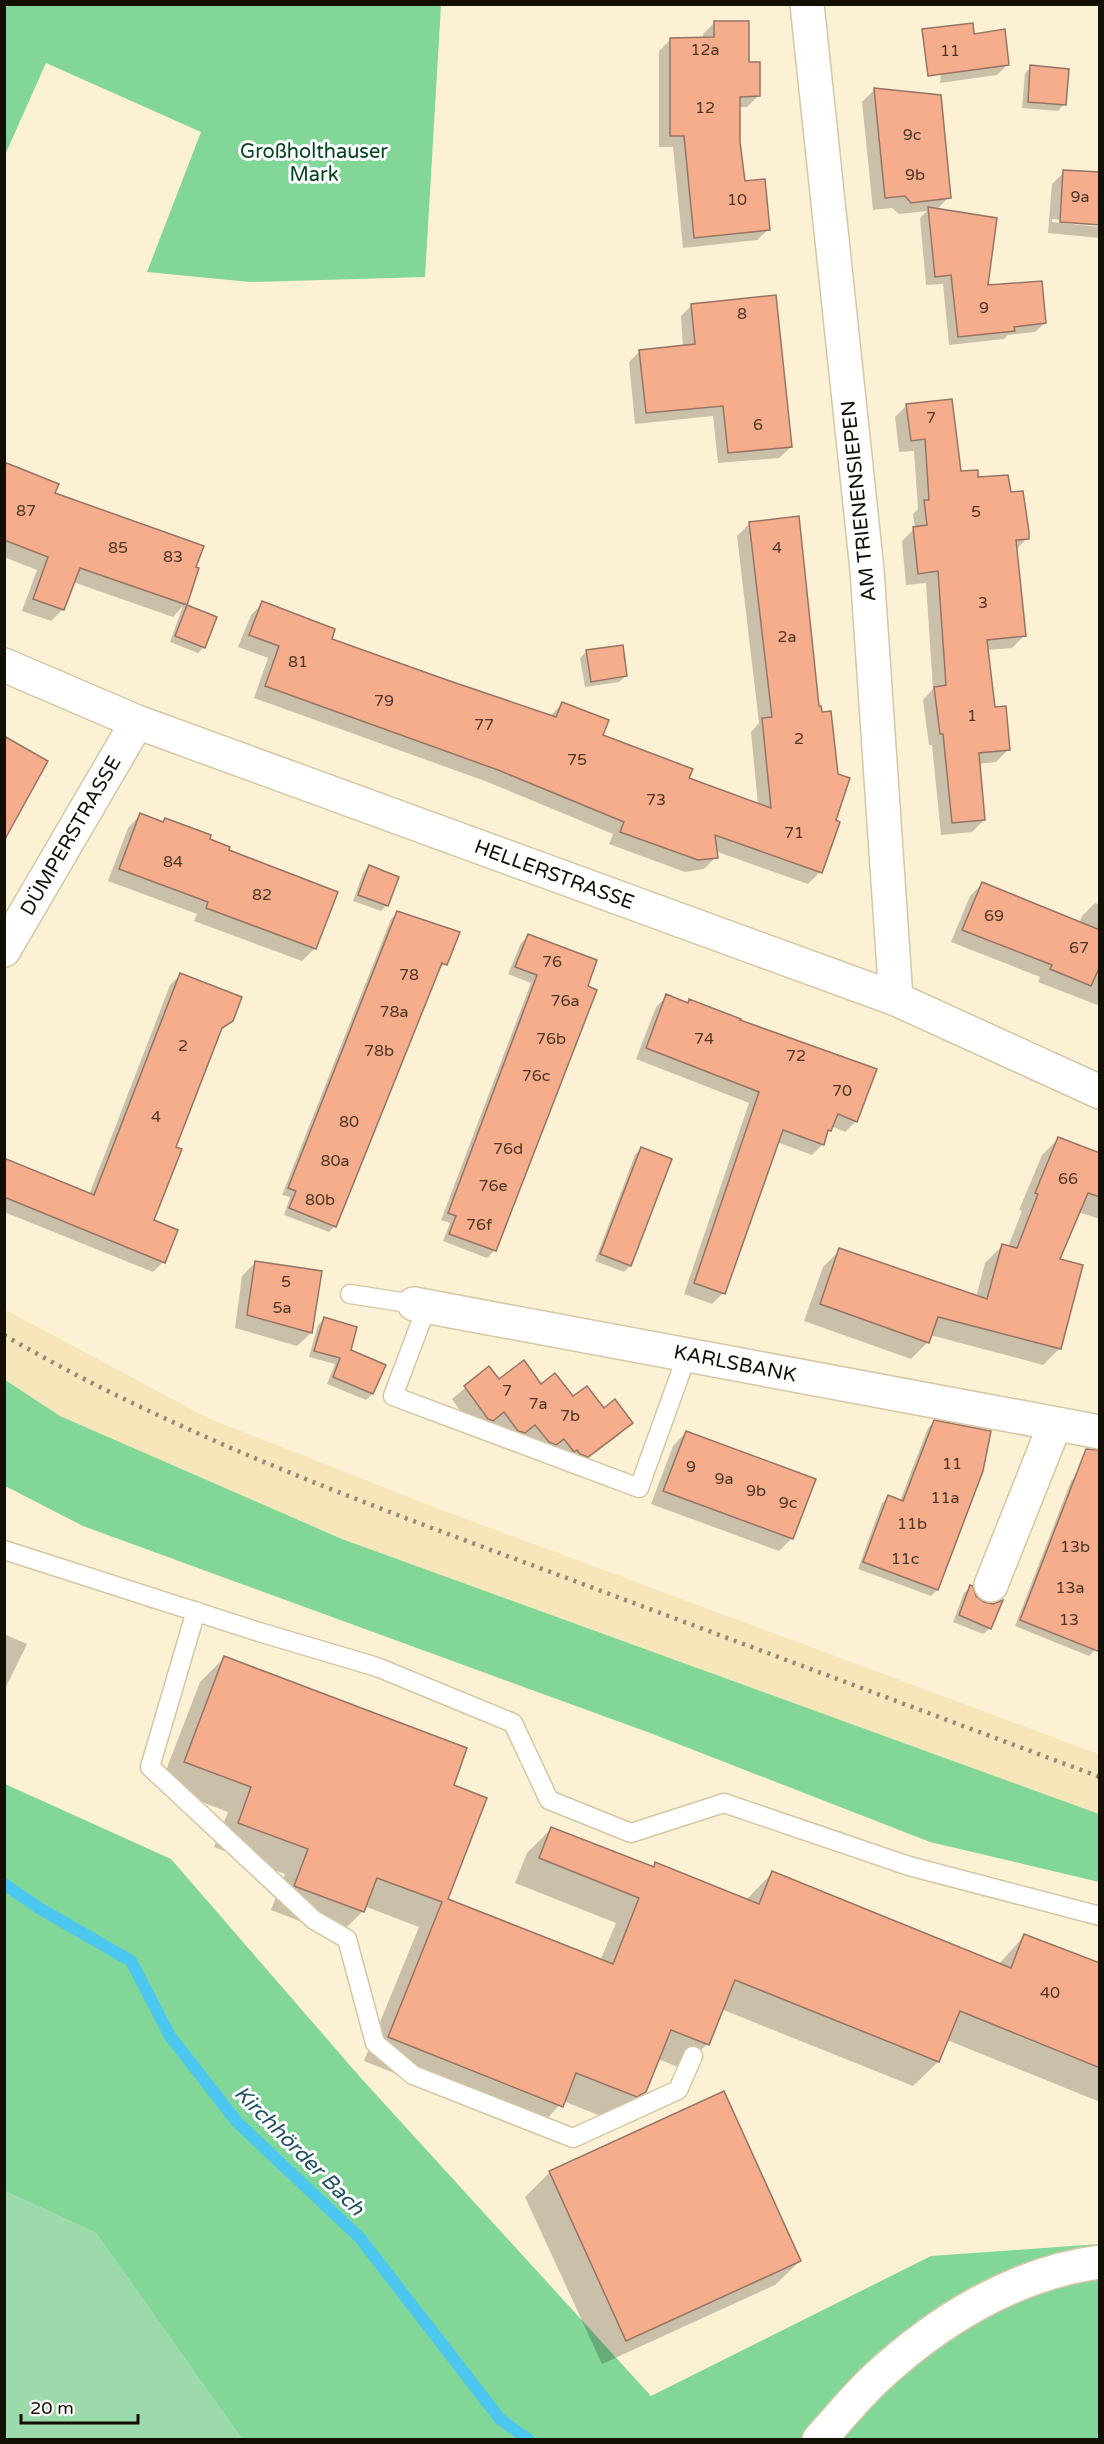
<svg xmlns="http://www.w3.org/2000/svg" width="1104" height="2444" font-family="'Varela Round',sans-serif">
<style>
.built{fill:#f8e6bb}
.green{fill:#9cdaab}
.forest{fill:#81d698}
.shadow{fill:#0003}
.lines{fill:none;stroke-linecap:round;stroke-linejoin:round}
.stream{stroke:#4cc7f0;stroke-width:12}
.building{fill:#f5ad8b;stroke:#957465;stroke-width:1.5}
.lane-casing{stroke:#d5c6a4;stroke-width:21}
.street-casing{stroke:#d5c6a4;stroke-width:36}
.lane{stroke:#fff;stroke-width:18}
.street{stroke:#fff;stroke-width:33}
.rail{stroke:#938a76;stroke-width:4.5;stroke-dasharray:3 6;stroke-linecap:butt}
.labels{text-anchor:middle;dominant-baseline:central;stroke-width:6;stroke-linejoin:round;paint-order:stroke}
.number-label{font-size:16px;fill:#4c3626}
.park-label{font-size:20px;fill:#00441e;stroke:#fff}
.street-label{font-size:20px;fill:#140f04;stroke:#fff}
.water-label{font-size:21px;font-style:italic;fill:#1d4f61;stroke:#fff}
</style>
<rect width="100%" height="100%" fill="#fdf1d5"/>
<path class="built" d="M 4,1309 L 208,1418 L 434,1507 L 1099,1754 L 1099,1814 L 342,1539 L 60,1416 L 5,1379 Z"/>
<path class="green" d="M 5,2191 L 96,2233 L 242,2439 L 5,2440 Z"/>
<g class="forest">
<path d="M 5,4 L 441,5 L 425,277 L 250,282 L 147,272 L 201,132 L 46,63 L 5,155 Z"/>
<path d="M 4,1379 L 60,1416 L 342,1539 L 1099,1814 L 1099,1882 L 930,1842 L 650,1733 L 83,1526 L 5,1486 Z"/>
<path d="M 5,1784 L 171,1859 L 360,2077 L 651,2396 L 931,2256 L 1099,2244 L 1099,2439 L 242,2439 L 96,2233 L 5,2191 Z"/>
</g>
<g class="shadow">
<path d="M 715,22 L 747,63 L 758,96 L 747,107 L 739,107 L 739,142 L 743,182 L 769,229 L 757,240 L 683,248 L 673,147 L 659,147 L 659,51 L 671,39 L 703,39 L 703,34 Z"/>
<path d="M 943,49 L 1008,64 L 997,75 L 940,83 Z"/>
<path d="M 1031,67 L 1064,104 L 1058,111 L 1022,108 L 1025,73 Z"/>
<path d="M 874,90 L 916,94 L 949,197 L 936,210 L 986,287 L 1045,323 L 1035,332 L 1008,335 L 1004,339 L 949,345 L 943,284 L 926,285 L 920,218 L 927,211 L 899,214 L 892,208 L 873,210 L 862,102 Z"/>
<path d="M 1064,172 L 1100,224 L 1052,219 L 1052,222 L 1100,227 L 1100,238 L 1048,233 L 1052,184 Z"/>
<path d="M 692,305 L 791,447 L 779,458 L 718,463 L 713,416 L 635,424 L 629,362 L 640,351 L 683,347 L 681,316 Z"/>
<path d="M 907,405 L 960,473 L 1010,494 L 1027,538 L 1016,550 L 1024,636 L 1012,648 L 987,650 L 993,708 L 1008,750 L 996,762 L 978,764 L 984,820 L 972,832 L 941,835 L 932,745 L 929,745 L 923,700 L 933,689 L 926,583 L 906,585 L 902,541 L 915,528 L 913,514 L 918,509 L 914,451 L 899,452 L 895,417 Z"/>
<path d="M 4,464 L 53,493 L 198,569 L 185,606 L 215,618 L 204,647 L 198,653 L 170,642 L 183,606 L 173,617 L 73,582 L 63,609 L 51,621 L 22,611 L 37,570 L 4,557 Z"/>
<path d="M 749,524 L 820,872 L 808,884 L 715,851 L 716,857 L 704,869 L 685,872 L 609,844 L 613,834 L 485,781 L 254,698 L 268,658 L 238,647 L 251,615 L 263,603 L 330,640 L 550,716 L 562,704 L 601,736 L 687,779 L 758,805 L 751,732 L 759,723 L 737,536 Z"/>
<path d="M 587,651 L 626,676 L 619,682 L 585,687 L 580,658 Z"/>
<path d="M 140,815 L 162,823 L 165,820 L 227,851 L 315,948 L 302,961 L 194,921 L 197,914 L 108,881 L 128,828 Z"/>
<path d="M 369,866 L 387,905 L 381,911 L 353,901 L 363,873 Z"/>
<path d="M 982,884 L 1079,924 L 1082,916 L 1095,903 L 1100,905 L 1100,1006 L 1038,982 L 1040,977 L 951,942 L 970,896 Z"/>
<path d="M 398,912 L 445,964 L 437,970 L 335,1226 L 329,1232 L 284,1215 L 290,1197 L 282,1195 L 391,919 Z"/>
<path d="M 528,936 L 595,961 L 495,1250 L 487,1258 L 443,1241 L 450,1223 L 441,1220 L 531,983 L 508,974 L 521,943 Z"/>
<path d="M 180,975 L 232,1021 L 218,1033 L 174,1148 L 152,1221 L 163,1262 L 153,1272 L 4,1212 L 4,1160 L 89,1195 L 170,985 Z"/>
<path d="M 667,996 L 686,1004 L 689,1001 L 738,1021 L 856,1121 L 845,1132 L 831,1126 L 823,1144 L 812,1155 L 777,1142 L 723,1293 L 712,1304 L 684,1294 L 749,1103 L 636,1059 L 656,1007 Z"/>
<path d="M 1059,1138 L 1100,1155 L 1100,1219 L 1078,1212 L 1058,1260 L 1060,1348 L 1043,1365 L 930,1335 L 928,1342 L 911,1359 L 804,1321 L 823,1267 L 840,1250 L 976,1297 L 985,1263 L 1002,1246 L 1008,1247 L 1022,1211 L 1019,1210 L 1042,1155 Z"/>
<path d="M 641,1149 L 630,1266 L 624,1272 L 595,1261 L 635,1155 Z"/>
<path d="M 255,1263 L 320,1272 L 311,1333 L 297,1346 L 235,1328 L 242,1276 Z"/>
<path d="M 324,1319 L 349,1351 L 372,1394 L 366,1400 L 327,1384 L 335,1364 L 309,1357 L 318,1325 Z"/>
<path d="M 489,1368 L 499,1381 L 541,1386 L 631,1423 L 618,1436 L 574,1469 L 475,1432 L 452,1399 Z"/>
<path d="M 934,1422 L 937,1590 L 931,1596 L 858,1569 L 882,1503 L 889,1497 L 900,1501 L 928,1428 Z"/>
<path d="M 686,1432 L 792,1538 L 779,1551 L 651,1504 L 673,1446 Z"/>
<path d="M 1077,1475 L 1095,1650 L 1089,1656 L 1015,1626 L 1071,1481 Z"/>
<path d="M 970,1587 L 975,1597 L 983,1604 L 990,1628 L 983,1634 L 953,1622 L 964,1593 Z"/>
<path d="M 4,1634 L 27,1644 L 4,1691 Z"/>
<path d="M 225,1657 L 452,1786 L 447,1900 L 600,1961 L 616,1923 L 515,1883 L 527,1853 L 552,1828 L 651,1868 L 656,1864 L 746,1900 L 772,1873 L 999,1964 L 1024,1936 L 1100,1965 L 1100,2102 L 947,2040 L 938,2062 L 913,2086 L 721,2009 L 707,2044 L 683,2069 L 658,2059 L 645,2091 L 620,2116 L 611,2120 L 563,2101 L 537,2130 L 364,2061 L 419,1927 L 364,1906 L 362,1912 L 338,1936 L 271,1910 L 285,1874 L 214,1847 L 228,1812 L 160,1786 L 200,1682 Z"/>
<path d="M 550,2172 L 800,2261 L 775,2285 L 602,2364 L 525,2197 Z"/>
</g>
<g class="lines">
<path class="stream" d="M 4,1884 L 39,1908 L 131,1961 L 170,2036 L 237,2122 L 360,2238 L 500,2419 L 529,2440"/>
</g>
<g class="building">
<path d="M 714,21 L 749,21 L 749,62 L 760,62 L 760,96 L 740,97 L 740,142 L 745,181 L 765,179 L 770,230 L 694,238 L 684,136 L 670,136 L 670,38 L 714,37 Z"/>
<path d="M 973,23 L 974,34 L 1005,29 L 1009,65 L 928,76 L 922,29 Z"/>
<path d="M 1030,65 L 1069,69 L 1066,105 L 1028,102 Z"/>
<path d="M 874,88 L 941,95 L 951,198 L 911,203 L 905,196 L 885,198 Z"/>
<path d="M 1063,170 L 1100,172 L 1100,225 L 1060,222 Z"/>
<path d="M 928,207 L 997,218 L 988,285 L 1042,281 L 1046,323 L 1014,327 L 1015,331 L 958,337 L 951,275 L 935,277 Z"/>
<path d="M 776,295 L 792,447 L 728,453 L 723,406 L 646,413 L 639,350 L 695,344 L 691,304 Z"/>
<path d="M 952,399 L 961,471 L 978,470 L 978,477 L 1008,475 L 1011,492 L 1023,491 L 1029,532 L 1029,539 L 1016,540 L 1026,636 L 987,640 L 995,707 L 1006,706 L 1010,750 L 979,753 L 985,820 L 952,823 L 943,734 L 940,734 L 934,687 L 946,685 L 938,571 L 918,574 L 913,527 L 927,525 L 924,500 L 929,500 L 925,439 L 911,441 L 906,404 Z"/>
<path d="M 4,462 L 59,484 L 55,493 L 204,546 L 196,567 L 199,568 L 187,605 L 80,568 L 64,610 L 33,599 L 48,557 L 4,540 Z"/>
<path d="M 799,516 L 819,706 L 821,706 L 822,712 L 831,711 L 838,774 L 850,778 L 836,820 L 840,822 L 822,873 L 715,835 L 718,858 L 698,860 L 620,832 L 624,822 L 498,770 L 265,686 L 279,646 L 249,635 L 262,601 L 335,629 L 332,639 L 447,680 L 556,717 L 562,702 L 609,720 L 603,735 L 693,769 L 689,778 L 771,808 L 762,718 L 772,717 L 749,522 Z"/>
<path d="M 187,605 L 217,617 L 205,648 L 175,636 Z"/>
<path d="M 623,645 L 627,676 L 591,682 L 586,650 Z"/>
<path d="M 4,736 L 48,761 L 4,841 Z"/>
<path d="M 140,813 L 163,822 L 165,818 L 211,835 L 210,839 L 230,847 L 229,850 L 338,892 L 316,949 L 206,908 L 208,902 L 119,869 Z"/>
<path d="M 369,865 L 399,877 L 388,906 L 358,895 Z"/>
<path d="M 982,882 L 1100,930 L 1100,966 L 1091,986 L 1050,969 L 1052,965 L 962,930 Z"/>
<path d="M 397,911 L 460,932 L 447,965 L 442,963 L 336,1227 L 289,1208 L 296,1191 L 288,1188 Z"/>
<path d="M 528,934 L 597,960 L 588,986 L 597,990 L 496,1251 L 449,1234 L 456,1216 L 448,1213 L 537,975 L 515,967 Z"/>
<path d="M 180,973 L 242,997 L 233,1021 L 222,1028 L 176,1147 L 182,1149 L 154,1220 L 178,1230 L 165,1263 L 4,1197 L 4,1158 L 94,1195 Z"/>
<path d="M 666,994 L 688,1003 L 689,999 L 741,1019 L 740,1020 L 877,1069 L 857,1122 L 838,1114 L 831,1131 L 828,1130 L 824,1145 L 783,1130 L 725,1294 L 694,1283 L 759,1092 L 646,1048 Z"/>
<path d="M 1058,1137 L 1100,1153 L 1100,1197 L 1088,1193 L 1060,1259 L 1083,1265 L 1061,1349 L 938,1317 L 929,1343 L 820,1304 L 839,1248 L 987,1299 L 1002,1244 L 1017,1248 L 1038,1194 L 1035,1193 Z"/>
<path d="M 641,1147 L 672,1159 L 631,1266 L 600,1254 Z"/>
<path d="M 255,1261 L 322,1271 L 312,1333 L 247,1315 Z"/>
<path d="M 324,1317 L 357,1327 L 351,1350 L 386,1365 L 373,1394 L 333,1377 L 340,1358 L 314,1351 Z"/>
<path d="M 524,1360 L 541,1384 L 555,1373 L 573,1396 L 587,1386 L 604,1408 L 615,1399 L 633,1423 L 588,1457 L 580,1454 L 577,1450 L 574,1452 L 564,1439 L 556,1445 L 549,1442 L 535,1425 L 525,1433 L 518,1431 L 504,1412 L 493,1421 L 488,1419 L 464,1386 L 489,1366 L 499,1379 Z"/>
<path d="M 934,1420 L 991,1431 L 983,1471 L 938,1590 L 863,1562 L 888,1495 L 903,1501 Z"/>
<path d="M 686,1431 L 816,1479 L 793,1539 L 663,1491 Z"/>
<path d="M 1086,1449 L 1100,1450 L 1100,1652 L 1020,1620 Z"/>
<path d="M 970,1585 L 973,1586 L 976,1596 L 984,1602 L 993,1604 L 1003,1600 L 991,1629 L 959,1615 Z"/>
<path d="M 224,1656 L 467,1748 L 454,1785 L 487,1798 L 448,1899 L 613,1964 L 639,1898 L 539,1858 L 551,1827 L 654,1867 L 655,1862 L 759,1904 L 772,1871 L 1011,1968 L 1024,1934 L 1100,1963 L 1100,2068 L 960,2011 L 939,2062 L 735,1980 L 709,2045 L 671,2030 L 646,2092 L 637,2097 L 576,2073 L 563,2107 L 388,2037 L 442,1902 L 377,1878 L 364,1912 L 294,1886 L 308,1849 L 238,1823 L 251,1787 L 184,1762 Z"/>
<path d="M 724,2091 L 801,2261 L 626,2341 L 549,2171 Z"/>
</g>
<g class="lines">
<g class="lane-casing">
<g id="lane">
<path d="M 350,1294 L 414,1304"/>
<path d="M 427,1306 L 393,1396 L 639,1488 L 687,1355"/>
<path d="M 4,1550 L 259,1632 L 377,1667 L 513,1723 L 549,1800 L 631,1833 L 724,1803 L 909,1866 L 1100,1916"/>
<path d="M 196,1611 L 150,1767 L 314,1920 L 347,1939 L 375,2043 L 413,2075 L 573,2138 L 678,2090 L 693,2056"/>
</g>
</g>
<g class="street-casing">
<g id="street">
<path d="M 807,4 L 867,570 L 896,999"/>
<path d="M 4,665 L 137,722 L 896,999 L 1100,1092"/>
<path d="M 4,950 L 137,722"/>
<path d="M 414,1304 L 1100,1432"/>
<path d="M 991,1585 L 1055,1424"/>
<path d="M 819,2440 C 838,2419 855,2398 875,2379 C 937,2321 1015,2273 1100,2262"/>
</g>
</g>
<use href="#lane" class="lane"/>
<use href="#street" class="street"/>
<path class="rail" d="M 4,1335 C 172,1433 356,1500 537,1567 C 725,1637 912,1707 1100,1777"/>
</g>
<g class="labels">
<g class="number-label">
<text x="705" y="50">12a</text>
<text x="950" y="51">11</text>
<text x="705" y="108">12</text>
<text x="912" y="135">9c</text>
<text x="915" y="175">9b</text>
<text x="1080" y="197">9a</text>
<text x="737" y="200">10</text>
<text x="984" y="308">9</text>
<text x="742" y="314">8</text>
<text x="931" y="418">7</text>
<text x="758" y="425">6</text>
<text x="26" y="511">87</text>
<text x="976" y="512">5</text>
<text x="118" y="548">85</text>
<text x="777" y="548">4</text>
<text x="173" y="557">83</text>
<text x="983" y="603">3</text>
<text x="787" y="637">2a</text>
<text x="298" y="662">81</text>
<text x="384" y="701">79</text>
<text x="972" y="716">1</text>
<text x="484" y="725">77</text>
<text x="799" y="739">2</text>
<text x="577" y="760">75</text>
<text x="656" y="800">73</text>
<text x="794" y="833">71</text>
<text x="173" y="862">84</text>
<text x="262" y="895">82</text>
<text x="994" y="916">69</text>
<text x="1079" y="948">67</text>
<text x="552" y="962">76</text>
<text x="409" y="975">78</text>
<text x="565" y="1001">76a</text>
<text x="394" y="1012">78a</text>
<text x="551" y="1039">76b</text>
<text x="704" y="1039">74</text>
<text x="183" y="1046">2</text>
<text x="379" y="1051">78b</text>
<text x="796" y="1056">72</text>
<text x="536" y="1076">76c</text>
<text x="842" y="1091">70</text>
<text x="156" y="1117">4</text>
<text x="349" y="1122">80</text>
<text x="508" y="1149">76d</text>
<text x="335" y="1161">80a</text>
<text x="1068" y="1179">66</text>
<text x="493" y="1186">76e</text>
<text x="320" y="1200">80b</text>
<text x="479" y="1225">76f</text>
<text x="286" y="1282">5</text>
<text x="282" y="1308">5a</text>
<text x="507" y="1391">7</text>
<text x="538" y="1404">7a</text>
<text x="570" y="1416">7b</text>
<text x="952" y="1464">11</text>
<text x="691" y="1467">9</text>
<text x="724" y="1479">9a</text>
<text x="756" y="1491">9b</text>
<text x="945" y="1498">11a</text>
<text x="788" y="1503">9c</text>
<text x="912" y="1524">11b</text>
<text x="1075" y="1547">13b</text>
<text x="905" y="1559">11c</text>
<text x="1070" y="1588">13a</text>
<text x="1069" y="1620">13</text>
<text x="1050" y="1993">40</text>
</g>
<g class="park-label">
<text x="314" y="152">Großholthauser<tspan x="314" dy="23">Mark</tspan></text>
</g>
<g class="street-label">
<text transform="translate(859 501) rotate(-96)">AM TRIENENSIEPEN</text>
<text transform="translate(71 836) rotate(-60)">DÜMPERSTRASSE</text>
<text transform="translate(554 875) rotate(20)">HELLERSTRASSE</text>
<text transform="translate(735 1364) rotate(11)">KARLSBANK</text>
</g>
<g class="water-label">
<text transform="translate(299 2151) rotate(45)">Kirchhörder Bach</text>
</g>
</g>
<rect width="1104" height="2444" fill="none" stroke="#140f04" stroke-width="12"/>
<path d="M21 2414v9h117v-9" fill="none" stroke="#140f04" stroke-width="3"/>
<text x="30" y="2414" font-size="18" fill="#140f04" stroke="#ffffff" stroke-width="4.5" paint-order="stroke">20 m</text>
</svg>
